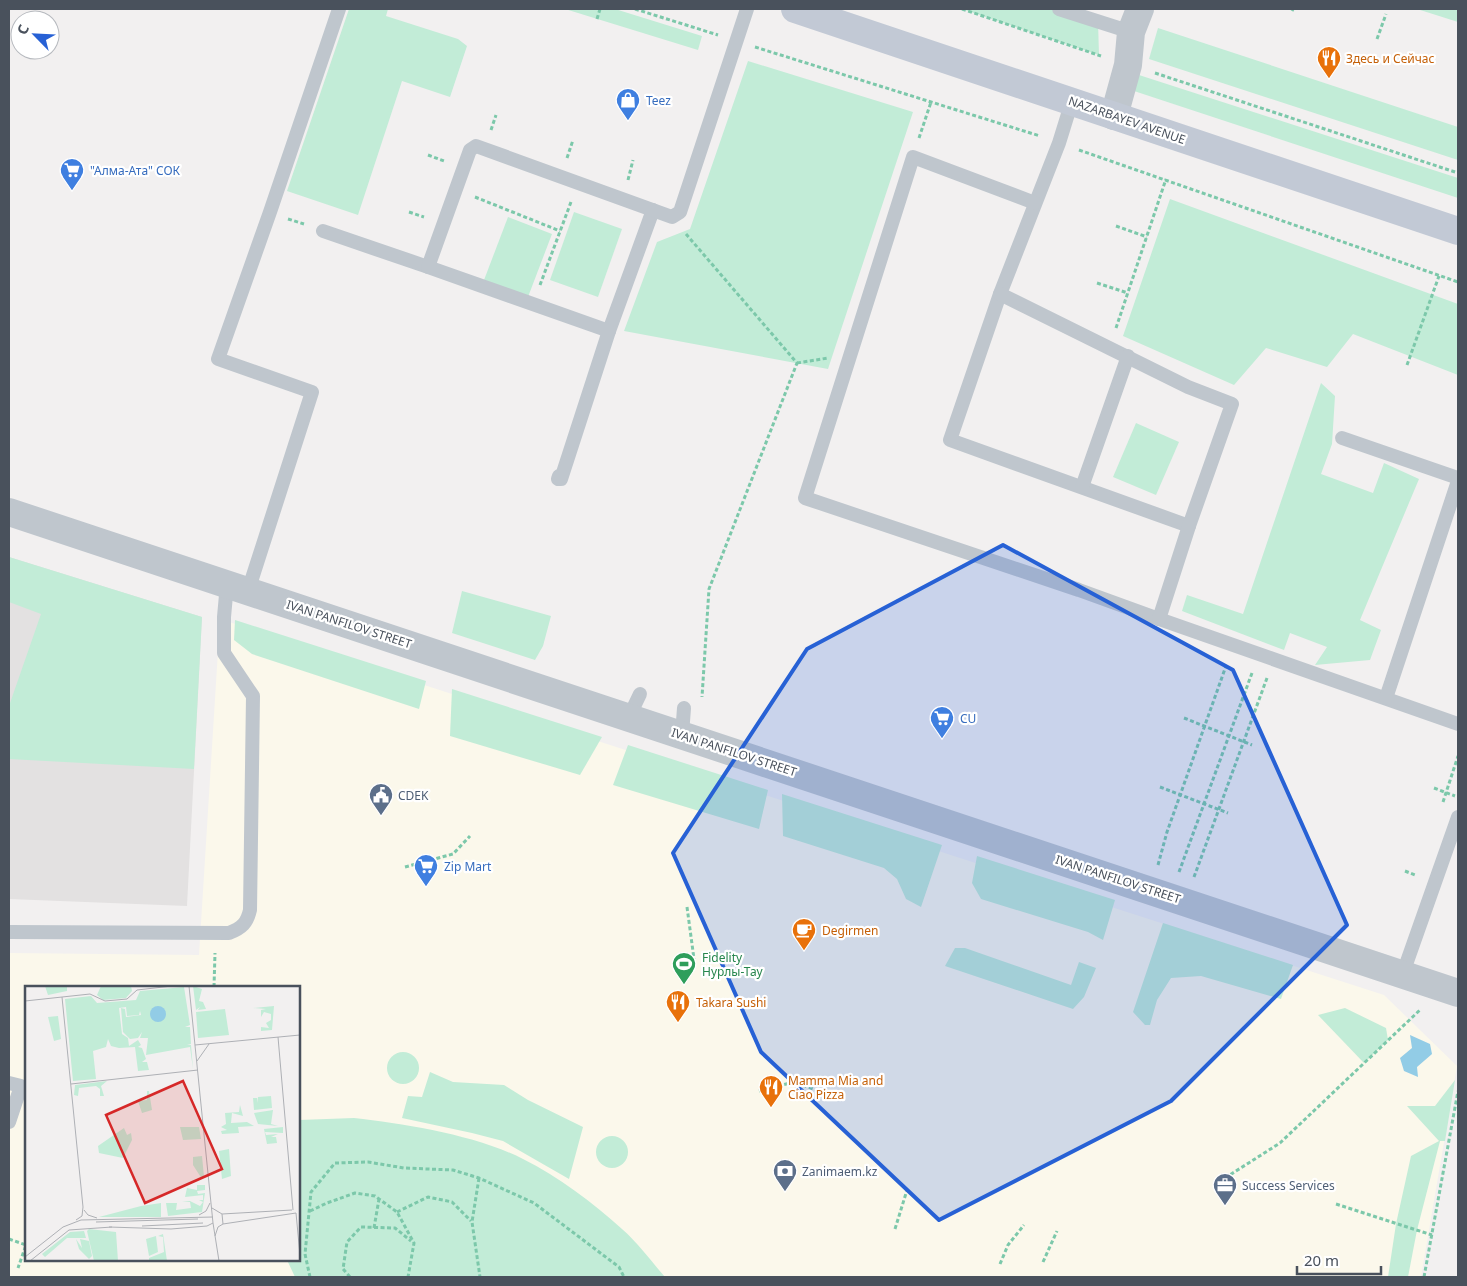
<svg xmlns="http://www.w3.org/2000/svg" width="1467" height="1286" font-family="'Noto Sans',sans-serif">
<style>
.commercial{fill:#fbf8eb;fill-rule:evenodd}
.education{fill:#e3e1e1}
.green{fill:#c2ecd7}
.water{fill:#92cce6}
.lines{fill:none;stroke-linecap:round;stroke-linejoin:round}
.path{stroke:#7cc8aa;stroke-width:3;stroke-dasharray:4 2.5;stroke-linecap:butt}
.lane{stroke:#bfc6cd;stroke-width:14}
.street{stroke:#bfc6cd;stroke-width:28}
.secondary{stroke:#c2c9d5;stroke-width:28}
.marked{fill:#2761d5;fill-opacity:0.2;stroke:#2761d5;stroke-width:4;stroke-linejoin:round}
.labels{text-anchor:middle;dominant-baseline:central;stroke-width:4.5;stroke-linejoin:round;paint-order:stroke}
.food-label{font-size:12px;fill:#c56008;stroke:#fff;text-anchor:start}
.shop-label{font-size:12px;fill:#366cbe;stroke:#fff;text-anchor:start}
.street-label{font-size:12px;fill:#49515c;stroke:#fff}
.service-label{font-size:12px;fill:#4e5e75;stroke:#fff;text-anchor:start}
.leisure-label{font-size:12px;fill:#27864d;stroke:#fff;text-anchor:start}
.inset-road{fill:none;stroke:#aeb0b5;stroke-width:1}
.view{fill:#d62828;fill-opacity:0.15;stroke:#d62828;stroke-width:2.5}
.inset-edge{fill:none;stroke:#49515c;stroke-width:2.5}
</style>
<rect width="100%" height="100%" fill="#f2f0f0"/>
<path class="commercial" d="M 220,619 L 1384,995 L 1457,1066 L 1421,1277 L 9,1277 L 9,953 L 199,955 ZM 26,987 L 299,987 L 299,1260 L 26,1260 Z"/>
<path class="education" d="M 9,557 L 202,617 L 187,906 L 9,899 Z"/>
<g class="green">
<path d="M 349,9 L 388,9 L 386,16 L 458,39 L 467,46 L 450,97 L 402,81 L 358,215 L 287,191 Z"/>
<path d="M 565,9 L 615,9 L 702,36 L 698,50 Z"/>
<path d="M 962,9 L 1059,9 L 1098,21 L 1099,55 Z"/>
<path d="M 1417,9 L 1458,9 L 1458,22 Z"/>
<path d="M 1158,28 L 1458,127 L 1458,160 L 1149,59 Z"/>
<path d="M 748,61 L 913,112 L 828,369 L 624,331 L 657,242 L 690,229 Z"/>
<path d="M 1139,75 L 1458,178 L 1458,198 L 1134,91 Z"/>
<path d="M 1170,199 L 1458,304 L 1458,375 L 1353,334 L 1327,367 L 1266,348 L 1234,385 L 1123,336 Z"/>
<path d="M 574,212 L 622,229 L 598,297 L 550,280 Z"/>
<path d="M 508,217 L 552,234 L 528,297 L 484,280 Z"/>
<path d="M 1321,383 L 1335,396 L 1332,444 L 1321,474 L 1373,493 L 1384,463 L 1419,479 L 1360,620 L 1381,630 L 1370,660 L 1315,665 L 1327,647 L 1290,633 L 1284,650 L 1182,611 L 1187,595 L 1243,614 Z"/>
<path d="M 1136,423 L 1179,442 L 1156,495 L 1113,477 Z"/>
<path d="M 9,557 L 202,617 L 194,769 L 9,759 L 9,706 L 41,614 L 9,602 Z"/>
<path d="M 462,591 L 551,616 L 543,646 L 535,660 L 452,633 Z"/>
<path d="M 235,620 L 426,681 L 419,709 L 252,654 L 234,640 Z"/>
<path d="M 452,689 L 602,737 L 580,775 L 450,736 Z"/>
<path d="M 628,745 L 768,790 L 759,829 L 613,785 Z"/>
<path d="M 782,794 L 942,845 L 921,907 L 906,899 L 897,879 L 884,868 L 783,836 Z"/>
<path d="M 977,856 L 1115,900 L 1103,940 L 1088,932 L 981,899 L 972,883 Z"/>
<path d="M 1163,923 L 1293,965 L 1281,999 L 1201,976 L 1171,978 L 1157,1000 L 1150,1025 L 1145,1025 L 1133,1012 Z"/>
<path d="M 955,948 L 965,948 L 1071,985 L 1079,962 L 1096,968 L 1084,997 L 1073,1009 L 945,966 Z"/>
<path d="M 1345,1008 L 1386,1028 L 1388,1040 L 1364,1063 L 1318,1015 Z"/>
<circle cx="403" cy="1068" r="16"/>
<path d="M 430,1072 L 453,1082 L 504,1085 L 528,1100 L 583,1127 L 569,1179 L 503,1141 L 472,1133 L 402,1118 L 408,1096 L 422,1097 Z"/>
<path d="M 1455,1080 L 1445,1141 L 1440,1141 L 1417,1230 L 1408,1277 L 1388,1277 L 1396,1224 L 1411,1156 L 1439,1141 L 1407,1106 L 1435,1106 Z"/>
<path d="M 354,1118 C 406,1124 476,1135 523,1159 C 559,1177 592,1202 622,1229 C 638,1243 651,1261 665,1277 L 295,1277 L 287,1260 L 299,1260 L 299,1120 Z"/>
<circle cx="612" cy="1152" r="16"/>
</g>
<path class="water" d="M 1410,1035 L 1430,1044 L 1432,1054 L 1417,1067 L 1418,1077 L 1404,1071 L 1400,1058 L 1412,1048 Z"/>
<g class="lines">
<g class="path">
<path d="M 635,9 L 718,35"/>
<path d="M 962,9 L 1101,56"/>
<path d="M 1292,11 L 1293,9"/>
<path d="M 597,19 L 600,9"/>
<path d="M 1377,39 L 1386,14"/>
<path d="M 755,47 L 1040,136"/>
<path d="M 1155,73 L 1458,173"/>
<path d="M 491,130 L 496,115"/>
<path d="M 919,138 L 931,102"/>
<path d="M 1079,150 L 1458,282"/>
<path d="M 428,155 L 444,161"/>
<path d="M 567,158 L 573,140"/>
<path d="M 628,180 L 633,160"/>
<path d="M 475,197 L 560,231"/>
<path d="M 409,212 L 424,217"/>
<path d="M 288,219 L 304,224"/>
<path d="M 1116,226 L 1147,237"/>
<path d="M 686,234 L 797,363 L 709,589 L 702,697"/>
<path d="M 1097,283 L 1128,293"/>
<path d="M 540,285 L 571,202"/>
<path d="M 1116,328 L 1166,179"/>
<path d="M 797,363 L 828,358"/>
<path d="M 1407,365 L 1439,276"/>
<path d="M 1184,718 L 1252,745"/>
<path d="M 1160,787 L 1228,813"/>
<path d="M 1434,788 L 1455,796"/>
<path d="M 1443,802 L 1458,756"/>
<path d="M 1158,865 L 1167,832 L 1226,666"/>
<path d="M 405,867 L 453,854 L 470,836"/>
<path d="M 1405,871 L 1415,875"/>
<path d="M 1179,872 L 1252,673"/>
<path d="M 1194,877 L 1267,678"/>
<path d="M 687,907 L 694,959"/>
<path d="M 214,987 L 215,953"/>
<path d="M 759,1091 L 794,1082 L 827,1094"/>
<path d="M 479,1178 L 472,1222 L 480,1277"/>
<path d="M 1225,1178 L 1280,1143 L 1421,1009"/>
<path d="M 1336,1204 L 1432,1235"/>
<path d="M 310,1211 L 327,1203 L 355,1193 L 375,1196 L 397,1212 L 414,1243 L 408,1277"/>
<path d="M 397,1212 L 428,1197 L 452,1202 L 471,1221"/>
<path d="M 374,1228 L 379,1199"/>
<path d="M 895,1229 L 907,1190"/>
<path d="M 9,1239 L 26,1245 L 18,1268"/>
<path d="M 1043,1262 L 1057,1231"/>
<path d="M 1000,1264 L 1008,1245 L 1024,1225"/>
<path d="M 310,1277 L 305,1254 L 311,1192 L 335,1163 L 368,1162 L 404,1168 L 453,1170 L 479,1178 L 534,1203 L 619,1267 L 624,1277"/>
<path d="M 350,1277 L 343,1269 L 347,1242 L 361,1227 L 395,1228 L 411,1241"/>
<path d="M 1424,1277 L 1458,1091"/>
</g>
<g class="lane">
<path d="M 1059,9 L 1131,32"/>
<path d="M 1072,101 L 1059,143 L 1000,294 L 950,440 L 1189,526"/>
<path d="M 1035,203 L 913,157 L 805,498 L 1079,590 L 1159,619 L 1458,724"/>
<path d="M 323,231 L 428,267"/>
<path d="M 1000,294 L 1188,387 L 1232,404 L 1189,526 L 1159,619"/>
<path d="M 609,331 L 653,210"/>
<path d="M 1342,438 L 1458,478"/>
<path d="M 559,476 L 558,479 L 561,479 L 609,331 L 428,267 L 470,150 L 476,146 L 672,217 L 680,212 L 747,9"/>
<path d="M 1082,487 L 1128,356"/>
<path d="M 248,591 L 312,392 L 218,359 L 270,212 L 339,9"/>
<path d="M 1386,698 L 1458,481"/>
<path d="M 629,717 L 640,694"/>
<path d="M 682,735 L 684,708"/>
<path d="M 9,932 L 229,933 C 242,928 247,923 250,910 L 253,696 L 224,653 L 224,617 L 227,584"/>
<path d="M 1403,973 L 1458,817"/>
<path d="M 9,1083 L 21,1086 L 9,1122"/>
</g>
<g class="street">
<path d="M 1114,116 L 1128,65 L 1131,32 L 1140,9"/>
<path d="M 9,512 L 1458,993"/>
</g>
<path class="secondary" d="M 795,9 L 1458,231"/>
</g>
<path class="marked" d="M 1003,545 L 1233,670 L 1347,925 L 1171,1101 L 939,1220 L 761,1052 L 673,853 L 807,649 Z"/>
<defs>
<g id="restaurant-pin" transform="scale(1.25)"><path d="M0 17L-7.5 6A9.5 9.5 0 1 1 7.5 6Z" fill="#e8710a" stroke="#fff"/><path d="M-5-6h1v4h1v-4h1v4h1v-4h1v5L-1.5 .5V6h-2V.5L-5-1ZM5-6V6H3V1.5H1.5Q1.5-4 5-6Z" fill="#fff"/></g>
<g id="shop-pin" transform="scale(1.25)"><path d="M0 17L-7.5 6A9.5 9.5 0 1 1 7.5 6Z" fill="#3f7fe0" stroke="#fff"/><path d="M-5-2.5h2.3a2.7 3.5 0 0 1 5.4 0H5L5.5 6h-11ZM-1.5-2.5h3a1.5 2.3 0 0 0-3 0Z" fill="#fff"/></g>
<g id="supermarket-pin" transform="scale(1.25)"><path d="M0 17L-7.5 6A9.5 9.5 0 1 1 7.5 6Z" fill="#3f7fe0" stroke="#fff"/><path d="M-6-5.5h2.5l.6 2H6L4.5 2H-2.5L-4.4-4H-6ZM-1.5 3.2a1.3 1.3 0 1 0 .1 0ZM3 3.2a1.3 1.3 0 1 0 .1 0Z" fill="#fff"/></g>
<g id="civic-pin" transform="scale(1.25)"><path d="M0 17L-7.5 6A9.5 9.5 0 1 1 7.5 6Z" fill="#5c6f8a" stroke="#fff"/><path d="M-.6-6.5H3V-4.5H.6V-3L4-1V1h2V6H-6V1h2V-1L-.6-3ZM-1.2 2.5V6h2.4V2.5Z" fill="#fff"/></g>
<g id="cafe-pin" transform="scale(1.25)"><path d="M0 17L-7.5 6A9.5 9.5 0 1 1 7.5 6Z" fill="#e8710a" stroke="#fff"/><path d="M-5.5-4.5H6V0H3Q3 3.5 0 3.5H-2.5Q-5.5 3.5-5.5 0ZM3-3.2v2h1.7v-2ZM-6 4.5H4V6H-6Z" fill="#fff"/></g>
<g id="stadium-pin" transform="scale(1.25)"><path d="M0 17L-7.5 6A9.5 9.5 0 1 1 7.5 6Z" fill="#2e9e5b" stroke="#fff"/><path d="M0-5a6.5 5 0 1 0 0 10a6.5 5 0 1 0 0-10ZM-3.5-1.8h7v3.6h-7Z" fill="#fff"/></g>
<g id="bank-pin" transform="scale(1.25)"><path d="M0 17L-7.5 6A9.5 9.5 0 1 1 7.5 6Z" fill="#5c6f8a" stroke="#fff"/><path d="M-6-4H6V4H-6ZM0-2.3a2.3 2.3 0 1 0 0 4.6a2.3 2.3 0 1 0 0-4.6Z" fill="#fff"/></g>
<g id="office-pin" transform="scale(1.25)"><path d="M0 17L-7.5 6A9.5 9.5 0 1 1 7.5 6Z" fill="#5c6f8a" stroke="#fff"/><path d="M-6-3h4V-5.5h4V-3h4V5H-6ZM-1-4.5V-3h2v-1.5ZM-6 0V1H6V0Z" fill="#fff"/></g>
</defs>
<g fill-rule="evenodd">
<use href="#restaurant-pin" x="1329" y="58"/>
<use href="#shop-pin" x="628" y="100"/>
<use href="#supermarket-pin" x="72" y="170"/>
<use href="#supermarket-pin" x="942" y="718"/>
<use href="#civic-pin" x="381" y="795"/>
<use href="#supermarket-pin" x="426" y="866"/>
<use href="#cafe-pin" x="804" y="930"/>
<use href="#stadium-pin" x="684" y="964"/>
<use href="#restaurant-pin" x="678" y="1002"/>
<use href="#restaurant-pin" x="771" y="1087"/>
<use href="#bank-pin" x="785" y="1171"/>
<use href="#office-pin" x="1225" y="1185"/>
</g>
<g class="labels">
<g class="food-label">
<text x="1346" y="58">Здесь и Сейчас</text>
<text x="822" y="930">Degirmen</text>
<text x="696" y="1002">Takara Sushi</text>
<text x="788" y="1080">Mamma Mia and<tspan x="788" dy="14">Ciao Pizza</tspan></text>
</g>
<g class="shop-label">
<text x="646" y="100">Teez</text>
<text x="90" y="170">"Алма-Ата" СОК</text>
<text x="960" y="718">CU</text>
<text x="444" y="866">Zip Mart</text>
</g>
<g class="street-label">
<text transform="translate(1127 120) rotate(19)">NAZARBAYEV AVENUE</text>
<text transform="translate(349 624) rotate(18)">IVAN PANFILOV STREET</text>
<text transform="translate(734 752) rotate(18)">IVAN PANFILOV STREET</text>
<text transform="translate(1118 879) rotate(18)">IVAN PANFILOV STREET</text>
</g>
<g class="service-label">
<text x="398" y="795">CDEK</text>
<text x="802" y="1171">Zanimaem.kz</text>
<text x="1242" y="1185">Success Services</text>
</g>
<g class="leisure-label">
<text x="702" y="957">Fidelity<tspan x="702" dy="14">Нурлы-Тау</tspan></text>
</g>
</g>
<g transform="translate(25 986)">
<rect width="275" height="275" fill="#f2f0f0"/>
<path d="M 20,0 L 42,0 L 42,5 L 23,9 ZM 76,0 L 106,0 L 107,5 L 101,12 L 78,14 L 72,9 ZM 168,0 L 177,3 L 174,15 L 178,16 L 181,23 L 173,24 L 175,21 L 171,24 ZM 159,1 L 165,39 L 160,41 L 165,41 L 166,58 L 162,59 L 166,59 L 168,83 L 165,61 L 121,69 L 123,52 L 115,52 L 117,46 L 113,52 L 105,53 L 98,46 L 96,22 L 100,23 L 101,31 L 116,29 L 115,25 L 114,29 L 102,30 L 101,21 L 94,22 L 97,48 L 103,52 L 104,60 L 113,54 L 116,59 L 113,61 L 117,62 L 121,73 L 117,76 L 122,76 L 124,84 L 113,85 L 110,61 L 94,62 L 86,60 L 83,53 L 81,61 L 68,65 L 71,93 L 48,95 L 40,13 L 66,10 L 72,17 L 111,14 L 115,5 ZM 249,20 L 247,44 L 236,45 L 236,41 L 244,42 L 241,37 L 246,34 L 246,28 L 239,26 L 236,31 L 236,24 L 241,23 L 228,22 ZM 200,23 L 204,49 L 173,52 L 171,26 ZM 33,30 L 36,53 L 29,55 L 23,31 ZM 82,95 L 76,100 L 79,110 L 75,110 L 75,103 L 71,100 L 54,102 L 53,110 L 49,109 L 50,99 ZM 122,105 L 124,105 L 127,124 L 117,127 L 113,115 L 122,114 ZM 246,110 L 247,122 L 229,124 L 228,112 L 232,112 L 232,117 L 233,111 ZM 215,119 L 218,130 L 207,127 L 206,137 L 222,136 L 229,140 L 213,141 L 214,147 L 197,148 L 196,145 L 202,144 L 196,141 L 201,138 L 200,127 L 214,126 ZM 248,124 L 246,138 L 253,140 L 233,138 L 229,127 ZM 155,141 L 174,141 L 176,153 L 158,154 ZM 258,141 L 258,147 L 240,146 L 241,149 L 253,148 L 246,151 L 251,151 L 252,157 L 242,158 L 239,143 ZM 99,142 L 102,149 L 106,147 L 107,154 L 98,172 L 74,167 L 73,160 ZM 204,163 L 206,190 L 197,193 L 194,165 ZM 177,170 L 179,191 L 177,193 L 168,179 L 168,171 ZM 172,199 L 180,199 L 180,204 L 172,205 L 173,208 L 180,207 L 177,226 L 143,230 L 141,217 L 152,217 L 151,224 L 166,222 L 165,216 L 157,216 L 165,215 L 175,220 L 178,216 L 174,214 L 178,214 L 178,209 L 160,211 L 162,202 L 172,204 ZM 136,217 L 136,231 L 74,231 L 116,220 ZM 64,243 L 91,246 L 93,275 L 69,275 L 62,245 ZM 59,245 L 61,252 L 42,252 L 20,271 L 17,268 L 45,246 ZM 138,248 L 142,275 L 124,275 L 124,272 L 139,266 L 138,251 L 133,250 ZM 131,250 L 133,266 L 124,270 L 121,253 ZM 51,253 L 57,262 L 55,253 L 64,255 L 67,270 L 64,273 L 54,263 Z" fill="#c2ecd7"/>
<path d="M125 28a8 8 0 1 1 16 0a8 8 0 1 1-16 0Z" fill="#92cce6"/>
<path class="inset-road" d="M 37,11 L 58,221 L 57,230 L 51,234M 0,15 L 65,8 L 80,15 L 102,13 L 112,4 L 147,0M 253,51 L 268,224M 170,59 L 275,49M 172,75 L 184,58M 46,98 L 173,84M 187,222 L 197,228 L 267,224M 59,224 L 63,229 L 72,232M 271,227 L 275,269M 197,228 L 198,238 L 271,227M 174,229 L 181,225 L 185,217M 71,236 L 173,233M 188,237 L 194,275M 117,240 L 178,237M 84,241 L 146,243 L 182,240 L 188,237 L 164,0M 190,250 L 193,241 L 198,238M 0,271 L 38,241 L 56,234 L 188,231M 5,275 L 44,244 L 87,241"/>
<path class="view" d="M 158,95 L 197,183 L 120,217 L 81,129 Z"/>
<rect width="275" height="275" class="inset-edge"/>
</g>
<rect width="1467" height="1286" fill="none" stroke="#49515c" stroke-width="20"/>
<g transform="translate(35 35) rotate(294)"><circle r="24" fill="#ffffff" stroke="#b6b9be"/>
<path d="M0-4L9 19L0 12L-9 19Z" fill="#2761d5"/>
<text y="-8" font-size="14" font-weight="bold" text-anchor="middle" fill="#49515c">С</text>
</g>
<path d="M1297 1266v8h84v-8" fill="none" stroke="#49515c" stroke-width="2.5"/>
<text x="1304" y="1266" font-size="15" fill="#49515c" stroke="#ffffff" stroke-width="4" paint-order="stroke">20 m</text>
</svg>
